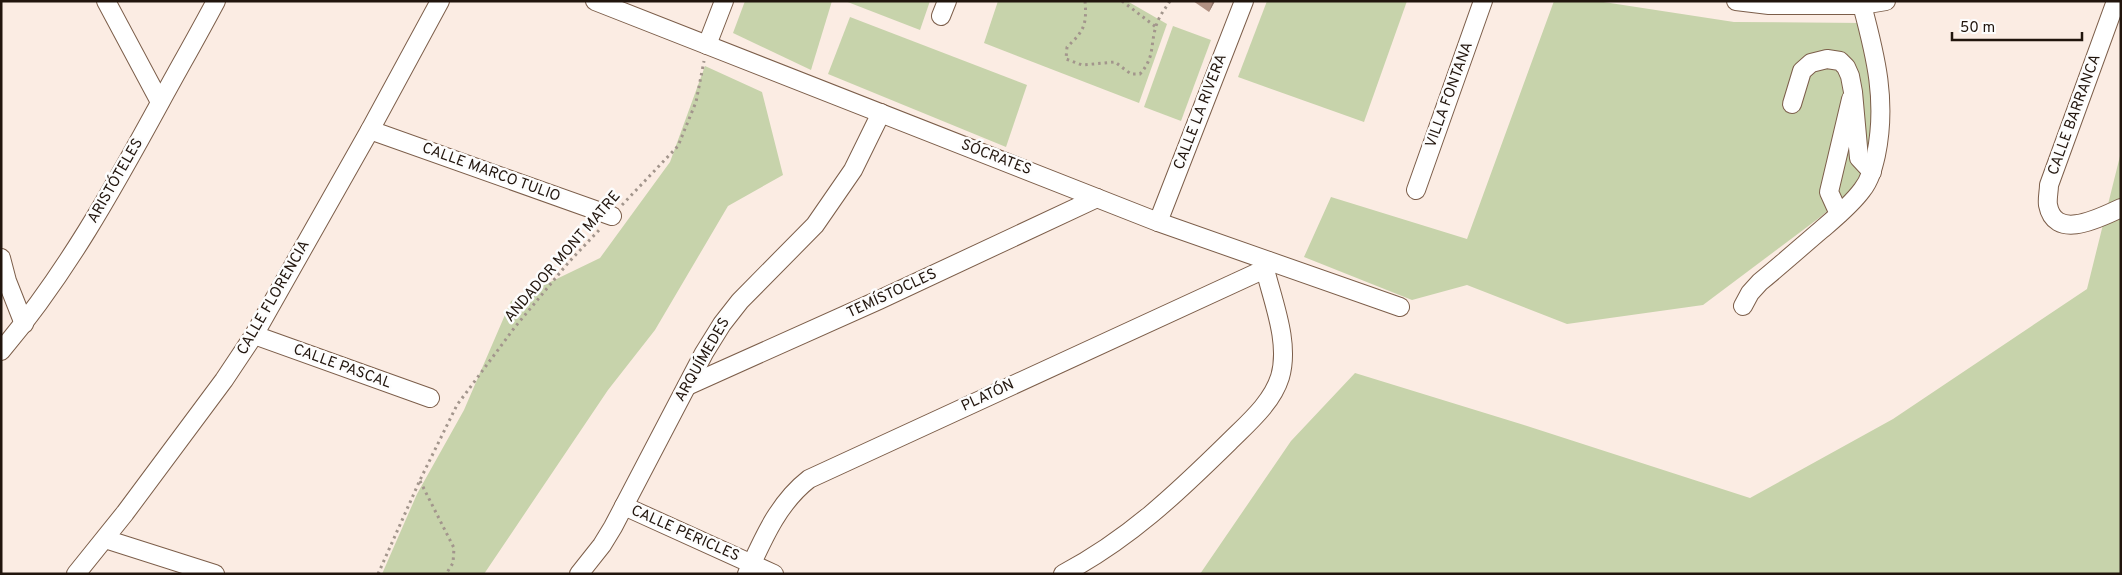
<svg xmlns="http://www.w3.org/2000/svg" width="2122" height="575" font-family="Overpass,sans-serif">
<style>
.green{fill:#c7d3ab}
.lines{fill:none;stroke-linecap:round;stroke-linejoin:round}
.minor-casing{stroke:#7c5e4a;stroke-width:20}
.path{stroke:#a2958c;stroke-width:3;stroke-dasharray:2.5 4;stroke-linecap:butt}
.minor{stroke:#fff;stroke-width:18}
.wall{fill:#b19183}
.shaded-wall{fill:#90766a}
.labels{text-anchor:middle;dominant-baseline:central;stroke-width:5;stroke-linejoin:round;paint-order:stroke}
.street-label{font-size:15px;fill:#21150d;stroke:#fdfdfd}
</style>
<rect width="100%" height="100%" fill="#fbece3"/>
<g class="green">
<path d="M 745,1 L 832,1 L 811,70 L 733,33 Z"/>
<path d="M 845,1 L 930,1 L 920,30 Z"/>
<path d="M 998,1 L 1127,1 L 1167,24 L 1139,103 L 984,43 Z"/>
<path d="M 1267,1 L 1407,1 L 1364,122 L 1238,77 Z"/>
<path d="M 1554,1 L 1597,1 L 1734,22 L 1863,23 L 1883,96 L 1868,177 L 1819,218 L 1703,305 L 1567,324 L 1467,285 L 1412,300 L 1304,257 L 1331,197 L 1467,239 Z"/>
<path d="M 850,17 L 1027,85 L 1006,147 L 828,74 Z"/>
<path d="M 1173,26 L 1211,40 L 1181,121 L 1144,107 Z"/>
<path d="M 705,66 L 762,92 L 783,175 L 728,206 L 655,330 L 608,390 L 484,574 L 382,574 L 417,494 L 464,410 L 511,301 L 600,258 L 670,162 Z"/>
<path d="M 2121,152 L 2121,574 L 1200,574 L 1291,441 L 1355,373 L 1524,425 L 1750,498 L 1893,419 L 2087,289 Z"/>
</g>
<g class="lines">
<g class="minor-casing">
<g id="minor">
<path d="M 106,1 L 160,102"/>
<path d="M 595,1 L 1158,222 L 1400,307"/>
<path d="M 1736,1 L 1769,5 L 1862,5 L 1886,1"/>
<path d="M 2116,1 L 2049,185 C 2049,191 2047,199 2048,205 C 2055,242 2101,217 2121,208"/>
<path d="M 941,16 L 947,1"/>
<path d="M 707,45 L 724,1"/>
<path d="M 1792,104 L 1802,71 L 1811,63 L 1827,59 L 1840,61 L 1846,67 L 1850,76 L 1853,92 L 1859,158 L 1872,172"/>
<path d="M 370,130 L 612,216"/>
<path d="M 1416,190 L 1483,1"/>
<path d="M 1839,214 L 1829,192 L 1851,99"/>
<path d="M 1158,222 L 1244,1"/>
<path d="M 1,258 L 7,281 L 24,324"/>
<path d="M 1743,306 L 1750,293 L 1760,282 C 1781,265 1801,247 1821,230 C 1835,218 1851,205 1862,190 C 1870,180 1873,168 1876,155 C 1887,102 1876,57 1862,5"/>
<path d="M 254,335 L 430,398"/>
<path d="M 1,351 C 66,274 113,189 161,101 C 179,68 198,35 216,1"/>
<path d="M 687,386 L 879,300 L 1097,198"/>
<path d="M 624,506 L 774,574"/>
<path d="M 105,539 L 215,574"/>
<path d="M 76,574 L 125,513 L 224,380 L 254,335 L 370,130 L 440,1"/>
<path d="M 579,574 L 602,545 L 613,527 L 704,353 L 722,324 L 740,301 L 815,225 L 853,170 L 881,113"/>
<path d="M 747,574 C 763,539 778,503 809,479 L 1265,269 L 1268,261"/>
<path d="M 1063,574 C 1129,539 1176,494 1229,442 C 1248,423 1272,403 1280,377 C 1290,343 1273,302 1265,269"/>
</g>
</g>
<g class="path">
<path d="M 1085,1 C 1087,25 1084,31 1067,47 L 1066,59 L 1082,65 L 1115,62 L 1131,74 L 1140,74 C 1155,57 1150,46 1156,26 C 1159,16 1165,9 1170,1"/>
<path d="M 1122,1 L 1156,27"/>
<path d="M 622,205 L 678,146 L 696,102 L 704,61"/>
<path d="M 420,481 L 454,548 L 453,563 L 446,574"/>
<path d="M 378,574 L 420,480 L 457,405 L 515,327 L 568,263 L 601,228"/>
</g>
<use href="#minor" class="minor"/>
</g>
<path class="wall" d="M 1193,1 L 1215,1 L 1209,12 Z"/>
<path class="shaded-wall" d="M 1213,1 L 1215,1 L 1209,12 Z"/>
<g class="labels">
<g class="street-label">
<text transform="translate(1450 95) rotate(-70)">VILLA FONTANA</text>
<text transform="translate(1201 112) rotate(-69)">CALLE LA RIVERA</text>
<text transform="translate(2075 115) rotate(-70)">CALLE BARRANCA</text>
<text transform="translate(996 158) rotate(21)">SÓCRATES</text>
<text transform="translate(491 173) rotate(20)">CALLE MARCO TULIO</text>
<text transform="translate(116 181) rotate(-60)">ARISTÓTELES</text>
<text transform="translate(563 257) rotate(-49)">ANDADOR MONT MATRE</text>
<text transform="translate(892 294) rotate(-25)">TEMÍSTOCLES</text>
<text transform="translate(274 298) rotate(-60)">CALLE FLORENCIA</text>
<text transform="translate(703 360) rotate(-60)">ARQUÍMEDES</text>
<text transform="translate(342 367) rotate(20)">CALLE PASCAL</text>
<text transform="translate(988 396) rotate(-25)">PLATÓN</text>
<text transform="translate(685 534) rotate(24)">CALLE PERICLES</text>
</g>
</g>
<rect width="2122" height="575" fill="none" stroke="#21150d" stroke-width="5"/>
<path d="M1952 32v8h130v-8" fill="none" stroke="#21150d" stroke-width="2.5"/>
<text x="1960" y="32" font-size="15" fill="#21150d" stroke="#fdfdfd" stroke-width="4" paint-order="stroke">50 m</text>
</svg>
